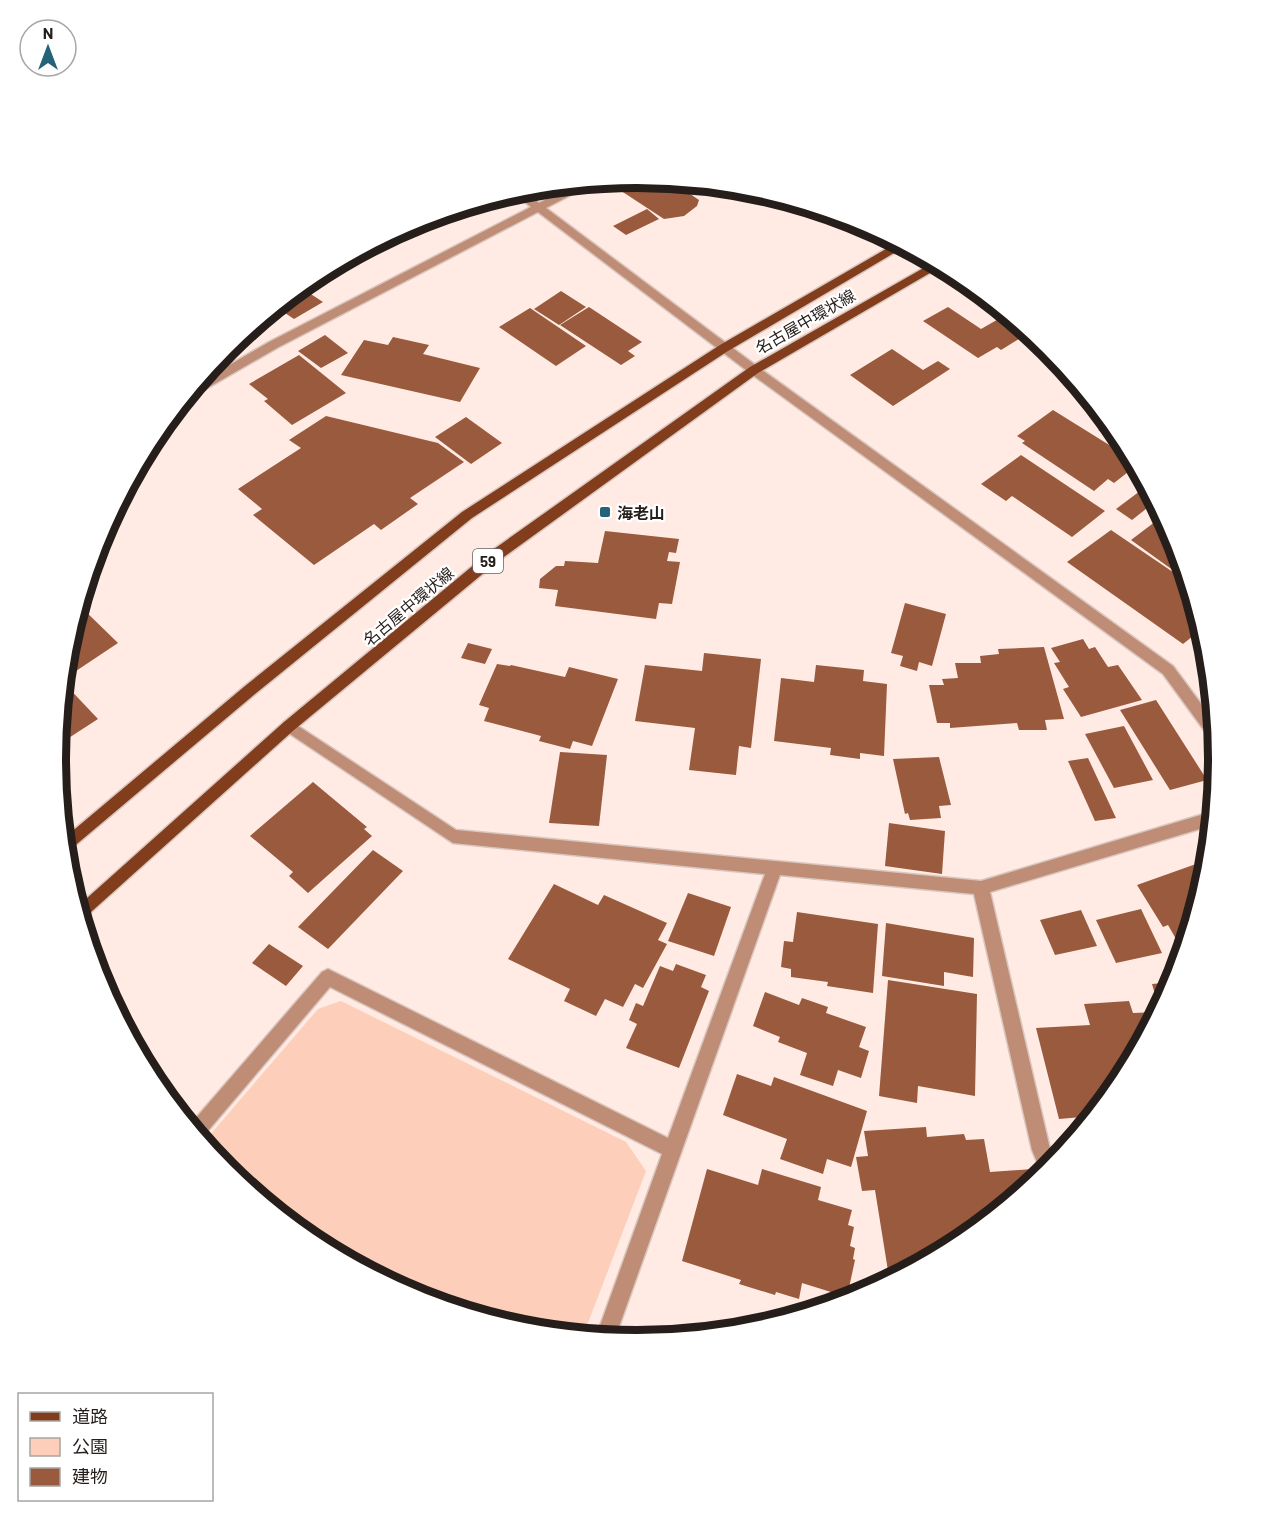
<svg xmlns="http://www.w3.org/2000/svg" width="1275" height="1519" font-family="Barlow,'Noto Sans JP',sans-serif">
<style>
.green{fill:#fdceb9}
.building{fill:#995a3d}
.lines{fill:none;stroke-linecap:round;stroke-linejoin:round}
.minor-casing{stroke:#d8c6bf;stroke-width:3}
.major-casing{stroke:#d8c6bf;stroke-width:3}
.minor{fill:#bf8d76;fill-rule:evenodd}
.major{fill:#823e1c;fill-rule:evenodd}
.poi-dot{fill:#256379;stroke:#fff;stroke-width:2}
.labels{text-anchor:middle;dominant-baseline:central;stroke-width:4.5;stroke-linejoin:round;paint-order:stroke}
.shield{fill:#fff;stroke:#66625f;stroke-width:1.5}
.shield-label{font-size:15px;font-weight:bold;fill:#251e1b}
.street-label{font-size:16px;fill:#251e1b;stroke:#fff}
.poi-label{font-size:16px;font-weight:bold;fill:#251e1b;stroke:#fff;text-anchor:start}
.rim{fill:none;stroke:#251e1b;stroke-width:8}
</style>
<rect width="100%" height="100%" fill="#ffebe3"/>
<path class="green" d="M 341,1001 L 626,1142 L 646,1171 L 583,1336 L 524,1330 L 414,1297 L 314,1243 L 226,1171 L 203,1143 L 318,1009 Z"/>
<g class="building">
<path d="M 638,178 L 671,181 L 699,200 L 697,206 L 684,216 L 664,219 L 606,181 Z"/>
<path d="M 475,203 L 458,215 L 451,211 Z"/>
<path d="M 647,209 L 659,219 L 626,235 L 613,226 Z"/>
<path d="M 448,212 L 427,225 L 423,222 L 404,233 L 400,230 L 415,222 Z"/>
<path d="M 300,287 L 323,302 L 294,319 L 276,307 Z"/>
<path d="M 561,291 L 586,307 L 559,325 L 534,309 Z"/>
<path d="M 589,307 L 642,342 L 628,351 L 635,356 L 621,365 L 560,325 Z"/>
<path d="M 948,307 L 981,329 L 1002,317 L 1027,334 L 1001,350 L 997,347 L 978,358 L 923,321 Z"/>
<path d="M 530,308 L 586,346 L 556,366 L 499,327 Z"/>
<path d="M 325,335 L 348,353 L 321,368 L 298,351 Z"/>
<path d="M 393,337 L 429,345 L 423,354 L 480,368 L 460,402 L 341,375 L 364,340 L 388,345 Z"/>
<path d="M 892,349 L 923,370 L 938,361 L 950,369 L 893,406 L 850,375 Z"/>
<path d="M 299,355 L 346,393 L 292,425 L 264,401 L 268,399 L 249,384 Z"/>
<path d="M 1053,410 L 1135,461 L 1137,465 L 1114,483 L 1108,479 L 1094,491 L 1022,443 L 1025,441 L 1017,436 Z"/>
<path d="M 326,416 L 438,443 L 464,462 L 410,498 L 418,504 L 381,530 L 374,524 L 314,565 L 253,515 L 262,509 L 238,489 L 301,448 L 289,440 Z"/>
<path d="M 466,417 L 502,443 L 471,464 L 435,437 Z"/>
<path d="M 1110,422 L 1122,436 L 1129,451 L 1098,430 Z"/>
<path d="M 1021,455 L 1105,511 L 1072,537 L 1012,496 L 1006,501 L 981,484 Z"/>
<path d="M 1148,485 L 1156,501 L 1132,520 L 1116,509 Z"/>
<path d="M 1164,515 L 1175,537 L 1188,581 L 1131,540 Z"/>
<path d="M 1111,530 L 1189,583 L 1203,628 L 1183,644 L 1067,562 Z"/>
<path d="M 605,531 L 679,539 L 676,553 L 669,552 L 667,561 L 680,562 L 672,604 L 659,603 L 656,619 L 555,606 L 558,590 L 539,588 L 540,579 L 556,566 L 564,566 L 565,561 L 598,563 Z"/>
<path d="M 905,603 L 946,614 L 932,666 L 919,662 L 917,671 L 900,666 L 903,656 L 891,653 Z"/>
<path d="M 79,605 L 118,643 L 73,673 L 65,664 L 67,646 Z"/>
<path d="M 1083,639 L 1089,649 L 1095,647 L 1108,667 L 1118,665 L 1142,700 L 1081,717 L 1063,689 L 1069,687 L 1054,663 L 1060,662 L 1051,648 Z"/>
<path d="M 1207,642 L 1208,646 L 1210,663 L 1194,648 Z"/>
<path d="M 468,643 L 492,649 L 485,664 L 461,658 Z"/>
<path d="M 1044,647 L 1064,719 L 1045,720 L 1047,730 L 1019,730 L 1017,723 L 950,728 L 950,723 L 937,723 L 929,685 L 944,685 L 942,679 L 958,678 L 955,663 L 981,663 L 980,656 L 999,654 L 998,649 Z"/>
<path d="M 704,653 L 761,659 L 751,748 L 739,746 L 736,775 L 689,770 L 695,728 L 635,721 L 645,665 L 702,671 Z"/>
<path d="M 497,664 L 510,666 L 511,665 L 565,677 L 569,667 L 618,679 L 592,746 L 573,741 L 570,749 L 539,741 L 541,736 L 484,721 L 489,708 L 479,705 Z"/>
<path d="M 816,665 L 864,670 L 863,681 L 887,684 L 884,756 L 860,753 L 860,759 L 830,755 L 831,748 L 774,741 L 781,678 L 814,682 Z"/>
<path d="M 63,682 L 98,719 L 61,743 L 58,738 Z"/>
<path d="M 1156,700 L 1207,780 L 1170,790 L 1120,710 Z"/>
<path d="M 1124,726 L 1153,780 L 1114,788 L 1085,734 Z"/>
<path d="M 560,752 L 607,755 L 599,826 L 549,823 Z"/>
<path d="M 939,757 L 951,805 L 939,806 L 941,818 L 910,820 L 908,813 L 905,814 L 893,759 Z"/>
<path d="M 1088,758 L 1116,818 L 1095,821 L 1068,761 Z"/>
<path d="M 313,782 L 367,827 L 364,829 L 372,836 L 308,893 L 289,876 L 293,872 L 250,836 Z"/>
<path d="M 889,823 L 945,831 L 942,874 L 885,866 Z"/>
<path d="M 373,850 L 403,871 L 328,949 L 298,927 Z"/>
<path d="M 1210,859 L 1208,873 L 1184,953 L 1168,925 L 1163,927 L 1137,885 Z"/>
<path d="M 554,884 L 598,905 L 604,895 L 667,923 L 658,940 L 667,944 L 643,988 L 635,984 L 623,1007 L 605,999 L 596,1016 L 564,1001 L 570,989 L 508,959 Z"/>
<path d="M 688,893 L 731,907 L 714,956 L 668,941 Z"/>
<path d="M 1141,909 L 1162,953 L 1116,963 L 1096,920 Z"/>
<path d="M 1081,910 L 1097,946 L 1055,955 L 1040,920 Z"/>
<path d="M 797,912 L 878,924 L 873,993 L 827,986 L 828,982 L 791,977 L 791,969 L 781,967 L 784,941 L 793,942 Z"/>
<path d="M 886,923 L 974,938 L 973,977 L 944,972 L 944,986 L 882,976 Z"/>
<path d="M 269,944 L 303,966 L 286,986 L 252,963 Z"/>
<path d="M 676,964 L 706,975 L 701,987 L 709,991 L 679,1068 L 626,1048 L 637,1024 L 629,1020 L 636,1003 L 643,1006 L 660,966 L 673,971 Z"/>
<path d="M 888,980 L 977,994 L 975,1096 L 918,1086 L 917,1103 L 879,1096 Z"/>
<path d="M 1175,982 L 1175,983 L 1160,1011 L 1152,984 Z"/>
<path d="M 765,992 L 799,1005 L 802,998 L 828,1007 L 826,1013 L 866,1027 L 859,1047 L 869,1051 L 861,1078 L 838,1070 L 833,1086 L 800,1075 L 807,1053 L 778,1042 L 780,1037 L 753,1026 Z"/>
<path d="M 1129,1001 L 1133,1013 L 1157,1012 L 1158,1014 L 1121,1083 L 1094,1116 L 1059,1119 L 1036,1028 L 1090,1025 L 1084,1004 Z"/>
<path d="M 737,1074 L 771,1086 L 774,1077 L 867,1111 L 851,1167 L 827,1159 L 823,1174 L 780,1159 L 787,1139 L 723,1115 Z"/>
<path d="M 926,1127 L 927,1137 L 964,1134 L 966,1140 L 984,1139 L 990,1172 L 1032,1169 L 1035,1183 L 961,1244 L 900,1276 L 889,1277 L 875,1190 L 862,1191 L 856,1157 L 868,1156 L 864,1131 Z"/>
<path d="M 707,1169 L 758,1185 L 762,1169 L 821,1187 L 818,1200 L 852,1210 L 848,1225 L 854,1227 L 850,1246 L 855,1248 L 853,1259 L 855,1260 L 847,1297 L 802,1283 L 799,1299 L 776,1292 L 775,1295 L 739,1284 L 741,1280 L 682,1261 Z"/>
</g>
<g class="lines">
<g class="minor-casing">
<g id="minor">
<path d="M 591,182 L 590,185 L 546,208 L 758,367 L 1173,666 L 1216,724 L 1218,743 L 1212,741 L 1163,674 L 750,373 L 538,212 L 277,348 L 192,397 L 185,397 L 197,384 L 269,342 L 531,207 L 513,192 L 522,189 L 539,203 L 577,183 Z"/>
<path d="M 289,720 L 456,830 L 981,881 L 1214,811 L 1213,825 L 990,892 L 1050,1149 L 1056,1163 L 1043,1176 L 1032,1150 L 974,894 L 780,875 L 615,1338 L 596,1337 L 662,1154 L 330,987 L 201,1139 L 189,1126 L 322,972 L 328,969 L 668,1138 L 765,874 L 453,843 L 284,730 L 282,726 L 284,722 Z"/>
</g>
</g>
<g class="major-casing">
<g id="major">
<path d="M 898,242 L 906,246 L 728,351 L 472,518 L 255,694 L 65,854 L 63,839 L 245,686 L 462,512 L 720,345 Z"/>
<path d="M 934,262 L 942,266 L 758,373 L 497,562 L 294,730 L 81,921 L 77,907 L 284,722 L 487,554 L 750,367 Z"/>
</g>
</g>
<use href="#minor" class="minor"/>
<use href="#major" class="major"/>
</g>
<rect class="poi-dot" x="599" y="506" width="12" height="12" rx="3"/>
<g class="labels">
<rect class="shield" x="473" y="549" width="30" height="24" rx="4.5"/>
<g class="shield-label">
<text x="488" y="561">59</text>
</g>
<g class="street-label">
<text transform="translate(805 321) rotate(-30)">名古屋中環状線</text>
<text transform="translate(408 606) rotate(-40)">名古屋中環状線</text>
</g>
<g class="poi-label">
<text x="617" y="512">海老山</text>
</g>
</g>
<path d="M0 0H1275V1519H0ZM66 759a571 571 0 1 1 1142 0a571 571 0 1 1-1142 0Z" fill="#fff" fill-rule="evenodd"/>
<path class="rim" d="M66 759a571 571 0 1 1 1142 0a571 571 0 1 1-1142 0Z"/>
<rect x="18" y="1393" width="195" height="108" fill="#ffffff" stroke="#a8a5a4" stroke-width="1.5"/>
<rect x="30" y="1412" width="30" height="9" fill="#823e1c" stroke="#a8a5a4" stroke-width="1.5"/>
<text x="72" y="1423" font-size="18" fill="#251e1b">道路</text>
<rect x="30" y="1438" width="30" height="18" fill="#fdceb9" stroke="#a8a5a4" stroke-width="1.5"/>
<text x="72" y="1453" font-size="18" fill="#251e1b">公園</text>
<rect x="30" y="1468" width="30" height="18" fill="#995a3d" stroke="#a8a5a4" stroke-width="1.5"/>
<text x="72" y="1483" font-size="18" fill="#251e1b">建物</text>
<g transform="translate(48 48)"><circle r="28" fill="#ffffff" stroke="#a8a5a4" stroke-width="1.5"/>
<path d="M0-4.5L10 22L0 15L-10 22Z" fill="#256379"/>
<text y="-9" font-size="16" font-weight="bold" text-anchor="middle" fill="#251e1b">N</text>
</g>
</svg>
